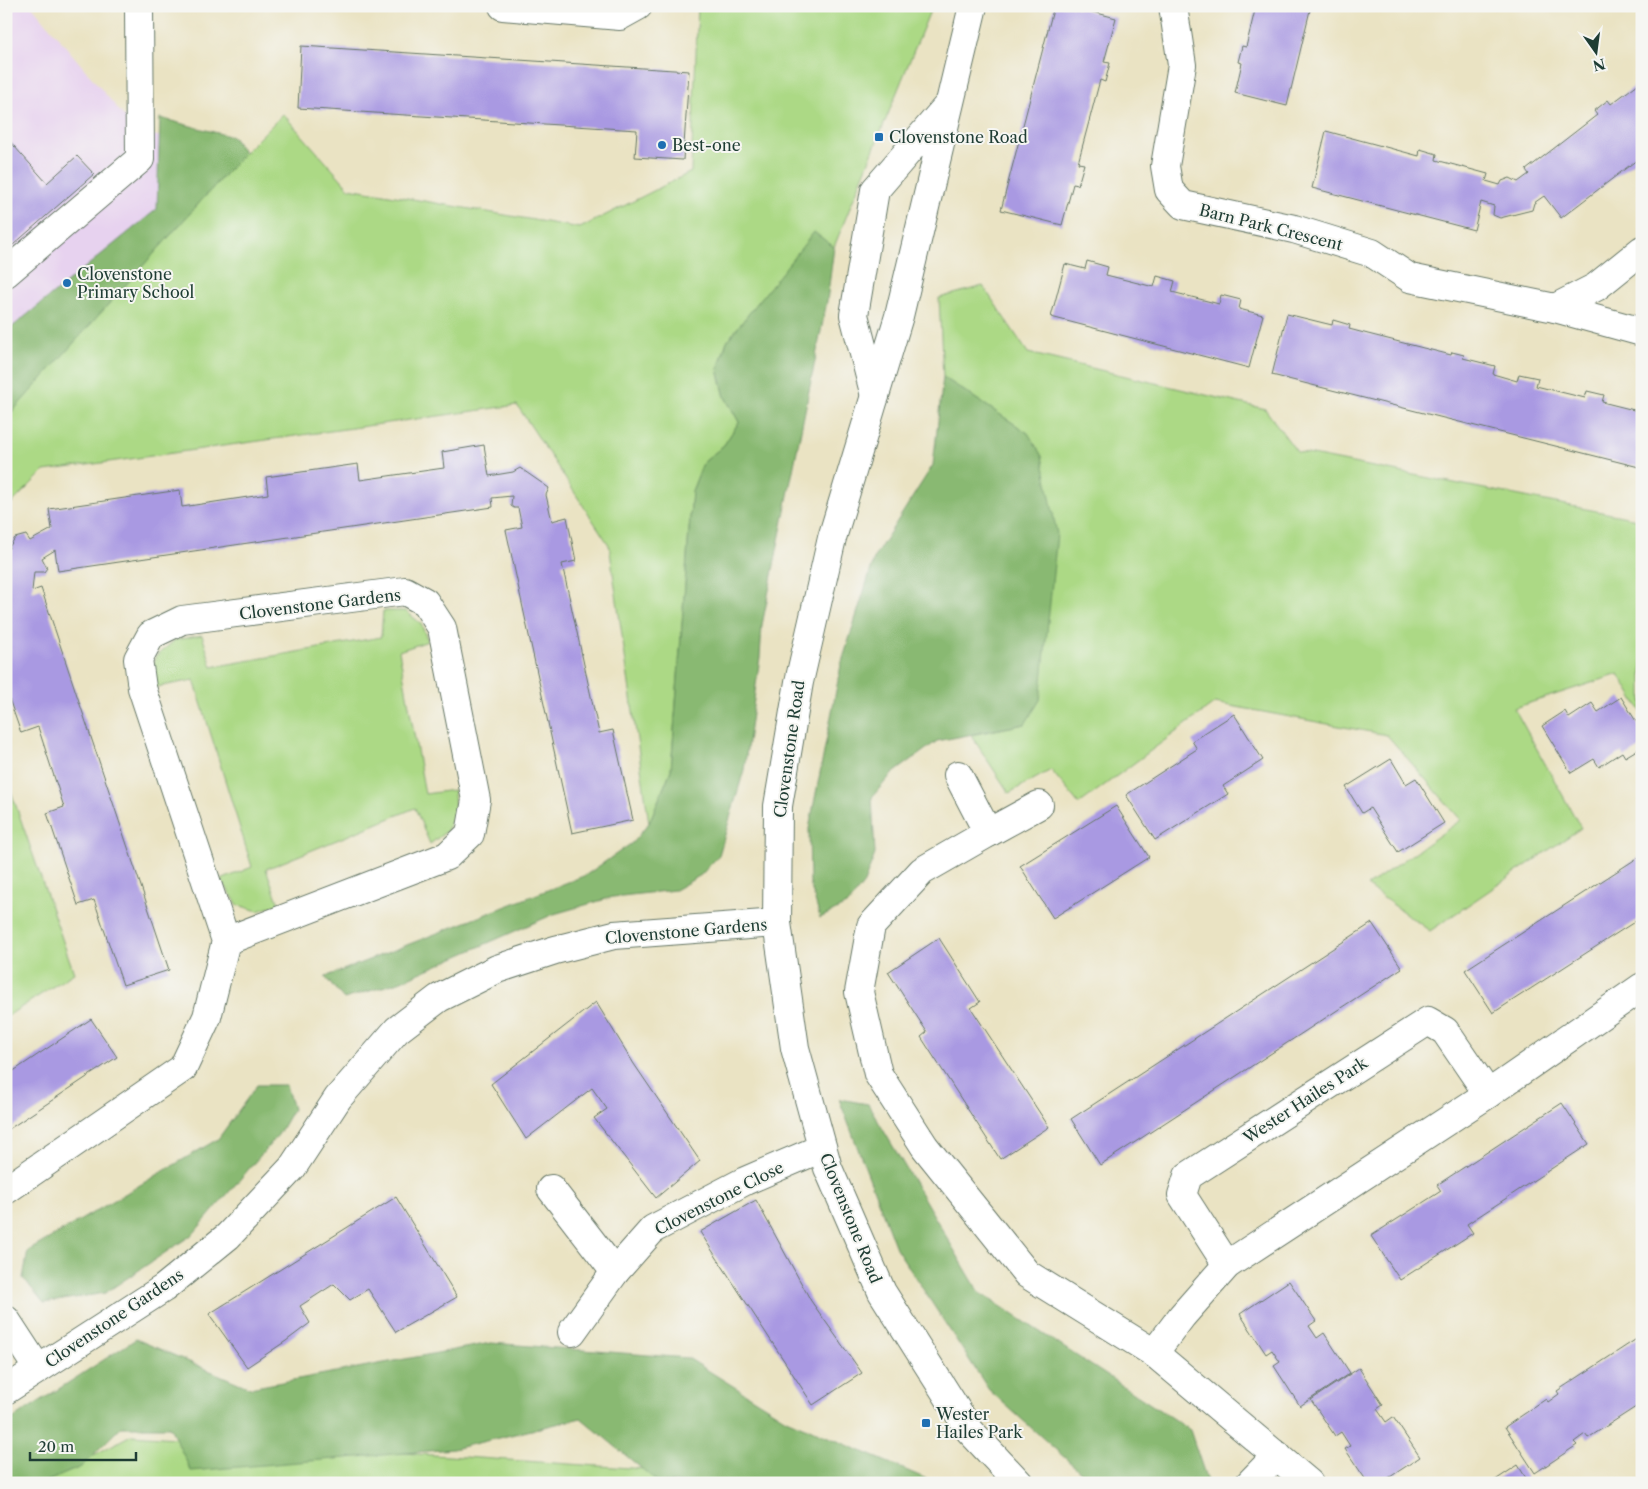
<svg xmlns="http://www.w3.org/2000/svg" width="1648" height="1489" font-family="'Libre Caslon Text',serif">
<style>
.built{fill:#e7d2ef}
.green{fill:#acd985;stroke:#668b5c}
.forest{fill:#89b972;stroke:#547b53}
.building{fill:#a999e2}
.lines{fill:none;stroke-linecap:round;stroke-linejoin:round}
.minor-casing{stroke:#676;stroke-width:30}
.minor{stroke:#fff;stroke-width:28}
.poi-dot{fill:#1f6fb2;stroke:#f6f6f2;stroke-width:2}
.labels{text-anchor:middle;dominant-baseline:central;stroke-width:4;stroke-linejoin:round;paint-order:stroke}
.poi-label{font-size:16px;fill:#1f3d34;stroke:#f6f6f2;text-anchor:start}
.street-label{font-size:16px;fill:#1f3d34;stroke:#f6f6f2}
</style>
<rect width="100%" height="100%" fill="#f6f6f2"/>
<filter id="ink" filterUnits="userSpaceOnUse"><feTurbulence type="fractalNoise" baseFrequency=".02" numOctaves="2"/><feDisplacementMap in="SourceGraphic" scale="10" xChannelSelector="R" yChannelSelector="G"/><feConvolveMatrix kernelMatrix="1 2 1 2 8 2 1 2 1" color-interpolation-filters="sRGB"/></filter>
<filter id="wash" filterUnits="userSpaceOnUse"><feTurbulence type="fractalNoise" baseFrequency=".0096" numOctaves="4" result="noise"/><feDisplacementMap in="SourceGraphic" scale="20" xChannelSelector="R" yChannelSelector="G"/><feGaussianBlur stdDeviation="1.12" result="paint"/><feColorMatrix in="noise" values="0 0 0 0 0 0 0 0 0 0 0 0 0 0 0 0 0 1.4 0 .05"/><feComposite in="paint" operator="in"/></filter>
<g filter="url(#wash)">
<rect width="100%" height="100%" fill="#eae3c3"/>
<path class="built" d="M 6,6 L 32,6 L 137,132 L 244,153 L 6,418 Z"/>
<g class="green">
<path d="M 698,6 L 932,6 L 834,247 L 814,233 L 727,341 L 718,369 L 725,397 L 739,422 L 724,445 L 703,463 L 692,491 L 671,770 L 649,823 L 609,545 L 517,405 L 44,471 L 6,509 L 6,418 L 244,153 L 283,114 L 349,188 L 580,228 L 691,172 Z"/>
<path d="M 983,286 L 1028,353 L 1265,409 L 1297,452 L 1642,520 L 1642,713 L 1619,674 L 1514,708 L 1581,828 L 1430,931 L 1367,886 L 1461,820 L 1387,735 L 1215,703 L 1079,804 L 1051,770 L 1009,793 L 971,735 L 1025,724 L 1028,433 L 943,377 L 939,298 Z"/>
<path d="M 383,611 L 406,611 L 421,624 L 428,641 L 399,651 L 425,794 L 454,790 L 455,813 L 447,831 L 430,844 L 415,808 L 266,869 L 279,904 L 258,911 L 238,905 L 221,880 L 252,867 L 194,680 L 152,688 L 155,657 L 175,640 L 202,635 L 212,667 L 381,637 Z"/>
<path d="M 6,777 L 74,973 L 6,1017 Z"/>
<path d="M 131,1435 L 856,1483 L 42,1483 Z"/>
</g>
<g class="forest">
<path d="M 160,118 L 233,137 L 244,153 L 12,412 L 6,402 L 6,332 L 157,209 Z"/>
<path d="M 814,232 L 834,247 L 827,301 L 762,625 L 760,657 L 744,770 L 719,855 L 701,875 L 675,890 L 613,897 L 554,914 L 399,982 L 344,999 L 325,977 L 586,875 L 632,843 L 649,823 L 671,770 L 692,491 L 703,463 L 724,445 L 739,422 L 725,397 L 718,369 L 727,341 Z"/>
<path d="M 943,377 L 1028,433 L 1042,456 L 1057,534 L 1040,700 L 1025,724 L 937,741 L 891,775 L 872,797 L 875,854 L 864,883 L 848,904 L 820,918 L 810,883 L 809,829 L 841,665 L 875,556 L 933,465 Z"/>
<path d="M 257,1085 L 286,1085 L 293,1109 L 278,1135 L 193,1234 L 105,1293 L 44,1303 L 23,1278 L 28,1251 L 218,1139 Z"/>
<path d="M 839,1099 L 868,1104 L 979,1292 L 1190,1430 L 1207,1481 L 1205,1483 L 1093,1483 L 989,1390 L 896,1248 Z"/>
<path d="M 136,1339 L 250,1388 L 491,1343 L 688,1358 L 786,1419 L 936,1483 L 659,1483 L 581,1418 L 453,1449 L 191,1471 L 170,1427 L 121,1427 L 81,1467 L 43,1483 L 6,1483 L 6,1423 Z"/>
</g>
<g id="blocks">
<g class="building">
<path d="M 1054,6 L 1070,6 L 1116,18 L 1104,62 L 1110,63 L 1105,82 L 1100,80 L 1078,163 L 1084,164 L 1078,185 L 1073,184 L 1062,225 L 1001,210 Z"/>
<path d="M 1256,6 L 1311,6 L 1287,106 L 1235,93 L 1242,63 L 1238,62 L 1242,46 L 1246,47 Z"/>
<path d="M 301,46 L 689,71 L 683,160 L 635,157 L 637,130 L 298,108 Z"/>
<path d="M 1642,81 L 1642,156 L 1561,218 L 1544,196 L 1534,203 L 1532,210 L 1500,218 L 1493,215 L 1494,206 L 1481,202 L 1474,230 L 1312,188 L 1326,131 L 1419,156 L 1420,149 L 1437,154 L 1436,160 L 1488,174 L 1486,181 L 1500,185 L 1502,181 L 1510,178 L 1518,182 L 1529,174 L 1526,170 L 1597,115 L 1594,111 L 1608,100 L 1611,104 Z"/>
<path d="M 6,137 L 47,183 L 77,156 L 94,174 L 13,245 L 6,238 Z"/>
<path d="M 1087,261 L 1108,267 L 1106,275 L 1154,287 L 1157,276 L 1175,281 L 1172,292 L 1219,304 L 1221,295 L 1241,300 L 1239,309 L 1263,315 L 1249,368 L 1051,317 L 1065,264 L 1085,269 Z"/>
<path d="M 1287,314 L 1332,325 L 1333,320 L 1350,325 L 1349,329 L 1368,334 L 1451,355 L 1452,352 L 1464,355 L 1463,358 L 1495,366 L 1493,374 L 1517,381 L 1519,374 L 1538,378 L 1536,386 L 1585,398 L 1587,391 L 1604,395 L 1602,402 L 1642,412 L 1642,455 L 1639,467 L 1272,375 Z"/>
<path d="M 484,445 L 489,476 L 513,472 L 520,468 L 549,488 L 546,495 L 552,521 L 567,517 L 576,561 L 562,564 L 599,733 L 613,730 L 633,820 L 572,833 L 506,530 L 522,527 L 518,508 L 514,508 L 511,506 L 512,496 L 492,498 L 493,507 L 58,571 L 55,550 L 42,558 L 47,568 L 44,572 L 34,572 L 32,591 L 41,588 L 169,970 L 123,985 L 94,900 L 78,905 L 47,813 L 64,807 L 38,727 L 21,733 L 6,690 L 6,594 L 8,571 L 6,571 L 6,552 L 15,538 L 26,535 L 30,541 L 52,529 L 49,509 L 180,490 L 182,507 L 268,494 L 266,477 L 358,464 L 360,480 L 444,468 L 442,452 Z"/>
<path d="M 1621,697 L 1642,731 L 1642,747 L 1625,757 L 1622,752 L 1599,767 L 1594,759 L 1571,773 L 1542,726 L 1565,711 L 1569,718 L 1592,703 L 1598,712 Z"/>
<path d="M 1234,714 L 1263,760 L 1223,786 L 1228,794 L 1155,840 L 1126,795 L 1197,749 L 1192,741 Z"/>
<path d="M 1391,759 L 1406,784 L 1416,778 L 1444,823 L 1398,852 L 1370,808 L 1362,813 L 1346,787 Z"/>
<path d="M 1116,806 L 1149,857 L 1053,918 L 1020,866 Z"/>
<path d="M 1642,855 L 1642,917 L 1493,1013 L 1465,970 Z"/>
<path d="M 1372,923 L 1402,968 L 1100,1165 L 1071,1119 Z"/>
<path d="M 939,938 L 980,1002 L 971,1008 L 1049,1127 L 1000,1159 L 921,1037 L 927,1032 L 888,972 Z"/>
<path d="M 596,1002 L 634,1064 L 700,1161 L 656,1198 L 594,1118 L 607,1109 L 592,1088 L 526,1139 L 491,1084 Z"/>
<path d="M 91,1019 L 117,1057 L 6,1131 L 6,1076 Z"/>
<path d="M 1562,1103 L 1589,1144 L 1467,1224 L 1473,1233 L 1400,1280 L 1371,1236 L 1441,1191 L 1437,1185 Z"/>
<path d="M 396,1197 L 457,1297 L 396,1332 L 368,1289 L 350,1300 L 334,1284 L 300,1306 L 310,1323 L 286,1341 L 247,1367 L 209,1314 Z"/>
<path d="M 756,1200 L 811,1301 L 862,1373 L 813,1405 L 700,1232 Z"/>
<path d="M 1289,1281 L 1316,1321 L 1309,1326 L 1317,1338 L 1324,1333 L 1350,1373 L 1300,1406 L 1274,1366 L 1280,1362 L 1272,1350 L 1266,1354 L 1240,1314 Z"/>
<path d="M 1638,1338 L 1639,1340 L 1642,1339 L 1642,1403 L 1588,1438 L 1585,1434 L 1574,1442 L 1577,1445 L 1535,1473 L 1505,1427 L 1546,1399 L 1548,1402 L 1559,1394 L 1557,1391 Z"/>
<path d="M 1359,1368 L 1383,1405 L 1377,1409 L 1386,1422 L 1393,1417 L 1420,1457 L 1381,1483 L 1368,1483 L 1345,1449 L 1350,1446 L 1341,1432 L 1335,1436 L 1311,1400 Z"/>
<path d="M 1518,1465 L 1529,1483 L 1491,1483 Z"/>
</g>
</g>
</g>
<g filter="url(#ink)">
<use href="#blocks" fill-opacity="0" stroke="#676" stroke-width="1"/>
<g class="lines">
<g class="minor-casing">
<g id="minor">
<path d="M 503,6 L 620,16 L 638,6"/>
<path d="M 973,6 L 899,316 L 832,538 L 799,682 L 778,806 L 777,923 L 795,1048 L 828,1168 L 882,1292 L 970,1431 L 1019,1483"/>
<path d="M 1173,6 L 1182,65 L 1165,166 L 1169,190 L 1183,205 L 1294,229 L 1372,253 L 1410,278 L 1555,308 L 1642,332"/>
<path d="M 6,273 L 140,159 L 139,6"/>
<path d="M 1555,308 L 1596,287 L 1642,250"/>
<path d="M 875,396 L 854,315 L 875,190 L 949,104"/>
<path d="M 958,775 L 988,833 L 922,871 L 871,926 L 859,992 L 878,1074 L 925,1147 L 1027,1274 L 1154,1353 L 1309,1483"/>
<path d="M 988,833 L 1039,805"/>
<path d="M 551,1189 L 615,1272"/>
<path d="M 6,1190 L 183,1068 L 207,1017 L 226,941 L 142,688 L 138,659 L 151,635 L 182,620 L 405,591 L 425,602 L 442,628 L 476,800 L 470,834 L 447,856 L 226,941"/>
<path d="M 1227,1265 L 1182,1195 L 1188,1176 L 1428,1021 L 1445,1031 L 1488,1094"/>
<path d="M 6,1320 L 38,1369"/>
<path d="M 572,1332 L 615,1272 L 653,1229 L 745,1181 L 822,1148"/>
<path d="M 1154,1353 L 1182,1316 L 1227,1265 L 1488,1094 L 1642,987"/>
<path d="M 6,1390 L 164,1288 L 228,1236 L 292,1168 L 338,1098 L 397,1030 L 439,998 L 497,969 L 555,950 L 614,935 L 777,923"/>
<path d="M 1250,1483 L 1277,1455"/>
</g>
</g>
<use href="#minor" class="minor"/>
</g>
</g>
<g class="poi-dot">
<rect x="874" y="132" width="10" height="10" rx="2.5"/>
<circle cx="662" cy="145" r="5"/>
<circle cx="67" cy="283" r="5"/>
<rect x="921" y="1418" width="10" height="10" rx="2.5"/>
</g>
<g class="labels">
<g class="poi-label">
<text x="889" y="137">Clovenstone Road</text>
<text x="672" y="145">Best-one</text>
<text x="77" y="274">Clovenstone<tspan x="77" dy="18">Primary School</tspan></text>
<text x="936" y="1414">Wester<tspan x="936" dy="18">Hailes Park</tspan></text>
</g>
<g class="street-label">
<text transform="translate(1271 227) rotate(14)">Barn Park Crescent</text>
<text transform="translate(320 604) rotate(-7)">Clovenstone Gardens</text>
<text transform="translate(789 749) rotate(-82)">Clovenstone Road</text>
<text transform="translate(686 931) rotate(-5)">Clovenstone Gardens</text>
<text transform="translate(1305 1100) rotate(-33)">Wester Hailes Park</text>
<text transform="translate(719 1198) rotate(-27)">Clovenstone Close</text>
<text transform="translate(851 1218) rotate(68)">Clovenstone Road</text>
<text transform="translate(114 1318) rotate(-34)">Clovenstone Gardens</text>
</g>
</g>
<rect width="1648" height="1489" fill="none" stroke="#f6f6f2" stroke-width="25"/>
<g transform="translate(1596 52) rotate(166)" stroke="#f6f6f2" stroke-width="4" paint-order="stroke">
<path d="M0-4L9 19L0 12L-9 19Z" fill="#1f3d34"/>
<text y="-8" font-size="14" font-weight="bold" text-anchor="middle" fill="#1f3d34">N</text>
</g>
<path d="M30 1452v8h106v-8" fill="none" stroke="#1f3d34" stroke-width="2.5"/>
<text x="38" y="1452" font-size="15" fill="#1f3d34" stroke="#f6f6f2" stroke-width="4" paint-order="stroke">20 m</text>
</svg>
